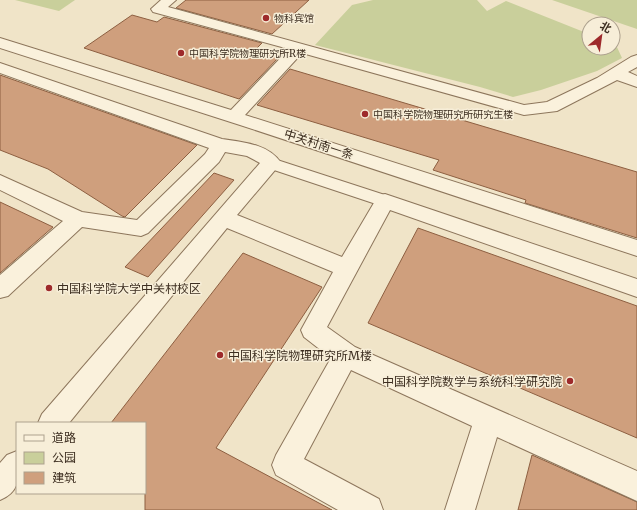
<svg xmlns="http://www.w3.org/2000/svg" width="637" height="510" font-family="Merriweather,'Noto Sans SC',serif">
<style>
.green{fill:#c9cf9b}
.building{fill:#cf9f7d;stroke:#8d5f41}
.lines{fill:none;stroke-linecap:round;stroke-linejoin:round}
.pedestrian-casing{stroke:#8d765c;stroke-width:2}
.minor-casing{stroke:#8d765c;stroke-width:2}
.pedestrian{fill:#faf1dc;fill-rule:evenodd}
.minor{fill:#faf1dc;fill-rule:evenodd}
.poi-dot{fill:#9e2a2b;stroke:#f7eed8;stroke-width:1.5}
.labels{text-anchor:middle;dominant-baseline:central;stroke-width:3;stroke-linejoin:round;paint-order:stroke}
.far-poi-label{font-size:10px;fill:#3d2e20;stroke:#f7eed8;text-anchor:start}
.street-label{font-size:12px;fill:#3d2e20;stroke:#f7eed8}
.poi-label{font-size:12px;fill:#3d2e20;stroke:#f7eed8;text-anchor:start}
</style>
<rect width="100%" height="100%" fill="#f0e4c8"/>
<g class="green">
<path d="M 15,0 L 75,0 L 59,11 Z"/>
<path d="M 373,0 L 477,0 L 487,11 L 506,1 L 589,34 L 589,48 L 613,48 L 613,44 L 616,45 L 622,58 L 597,71 L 541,90 L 513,97 L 480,87 L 315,45 L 352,5 Z"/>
<path d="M 552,0 L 637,0 L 637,29 Z"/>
</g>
<g class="building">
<path d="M 186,0 L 309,0 L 272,34 L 176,8 Z"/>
<path d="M 132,15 L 157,22 L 164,17 L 262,43 L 255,50 L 279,57 L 239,99 L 84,48 Z"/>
<path d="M 290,69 L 637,172 L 637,238 L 525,203 L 526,200 L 433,170 L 439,160 L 257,105 Z"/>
<path d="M 0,75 L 197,145 L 125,217 L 122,216 L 48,169 L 0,150 Z"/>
<path d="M 214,173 L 234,180 L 148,277 L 125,267 Z"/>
<path d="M 0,202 L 53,227 L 0,273 Z"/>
<path d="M 418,228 L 637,306 L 637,438 L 368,323 Z"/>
<path d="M 243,253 L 322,287 L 216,448 L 332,510 L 145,510 L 145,423 L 111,423 Z"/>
<path d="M 532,455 L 637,502 L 637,510 L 518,510 Z"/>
</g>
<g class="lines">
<g class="pedestrian-casing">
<path id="pedestrian" d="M 271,158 L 391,197 L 394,201 L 391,205 L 385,207 L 265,167 L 263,163 L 265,159 Z"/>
</g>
<g class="minor-casing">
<g id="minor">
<path d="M 161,0 L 176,0 L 168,7 L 524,105 L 547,102 L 597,78 L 631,57 L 637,55 L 637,67 L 628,72 L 637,76 L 637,87 L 617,80 L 557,111 L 524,115 L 302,53 L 245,115 L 637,240 L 637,256 L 240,125 L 0,48 L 0,38 L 231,110 L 289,49 L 153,12 L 151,9 Z"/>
<path d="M 0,63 L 222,139 C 242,142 269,144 281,163 L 237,215 L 342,257 L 378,196 L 385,194 L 637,279 L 637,297 L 390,210 L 327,327 L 355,347 L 637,471 L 637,501 L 497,437 L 475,510 L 445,510 L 472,426 L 351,370 L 304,459 L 379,499 L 383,510 L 338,510 L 276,475 L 272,465 L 276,455 L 331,358 L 304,337 L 301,330 L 333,272 L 227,228 L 69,423 L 38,423 L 42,414 L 260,163 L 247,156 L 225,152 L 219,162 L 148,233 L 141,236 L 82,227 L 8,296 L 0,298 L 0,275 L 63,221 L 0,190 L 0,175 L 82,212 L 137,220 L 205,154 L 209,148 L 0,73 Z"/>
<path d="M 17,451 C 17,473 24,490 0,500 L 0,463 L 7,455 Z"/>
</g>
</g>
<use href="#pedestrian" class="pedestrian"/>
<use href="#minor" class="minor"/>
</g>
<g class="poi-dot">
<circle cx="266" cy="18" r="4"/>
<circle cx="181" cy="53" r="4"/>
<circle cx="365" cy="114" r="4"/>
<circle cx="49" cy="288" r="4"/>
<circle cx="220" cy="355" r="4"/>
<circle cx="570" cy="381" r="4"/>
</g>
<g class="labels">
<g class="far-poi-label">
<text x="274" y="18">物科宾馆</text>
<text x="189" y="53">中国科学院物理研究所R楼</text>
<text x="373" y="114">中国科学院物理研究所研究生楼</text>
</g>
<g class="street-label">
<text transform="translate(319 144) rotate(18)">中关村南一条</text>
</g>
<g class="poi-label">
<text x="57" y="288">中国科学院大学中关村校区</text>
<text x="228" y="355">中国科学院物理研究所M楼</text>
<text x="562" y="381" text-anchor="end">中国科学院数学与系统科学研究院</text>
</g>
</g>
<rect x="16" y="422" width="130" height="72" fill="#f7eed8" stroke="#ada18e"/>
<rect x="24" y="435" width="20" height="6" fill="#faf1dc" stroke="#ada18e"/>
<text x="52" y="442" font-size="12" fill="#3d2e20">道路</text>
<rect x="24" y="452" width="20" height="12" fill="#c9cf9b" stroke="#ada18e"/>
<text x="52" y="462" font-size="12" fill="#3d2e20">公园</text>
<rect x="24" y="472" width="20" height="12" fill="#cf9f7d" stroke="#ada18e"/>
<text x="52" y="482" font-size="12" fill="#3d2e20">建筑</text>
<g transform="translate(601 36) rotate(29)"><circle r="19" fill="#f7eed8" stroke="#ada18e"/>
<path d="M0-3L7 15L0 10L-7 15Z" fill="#9e2a2b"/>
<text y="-6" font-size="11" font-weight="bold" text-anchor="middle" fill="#3d2e20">北</text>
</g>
</svg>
